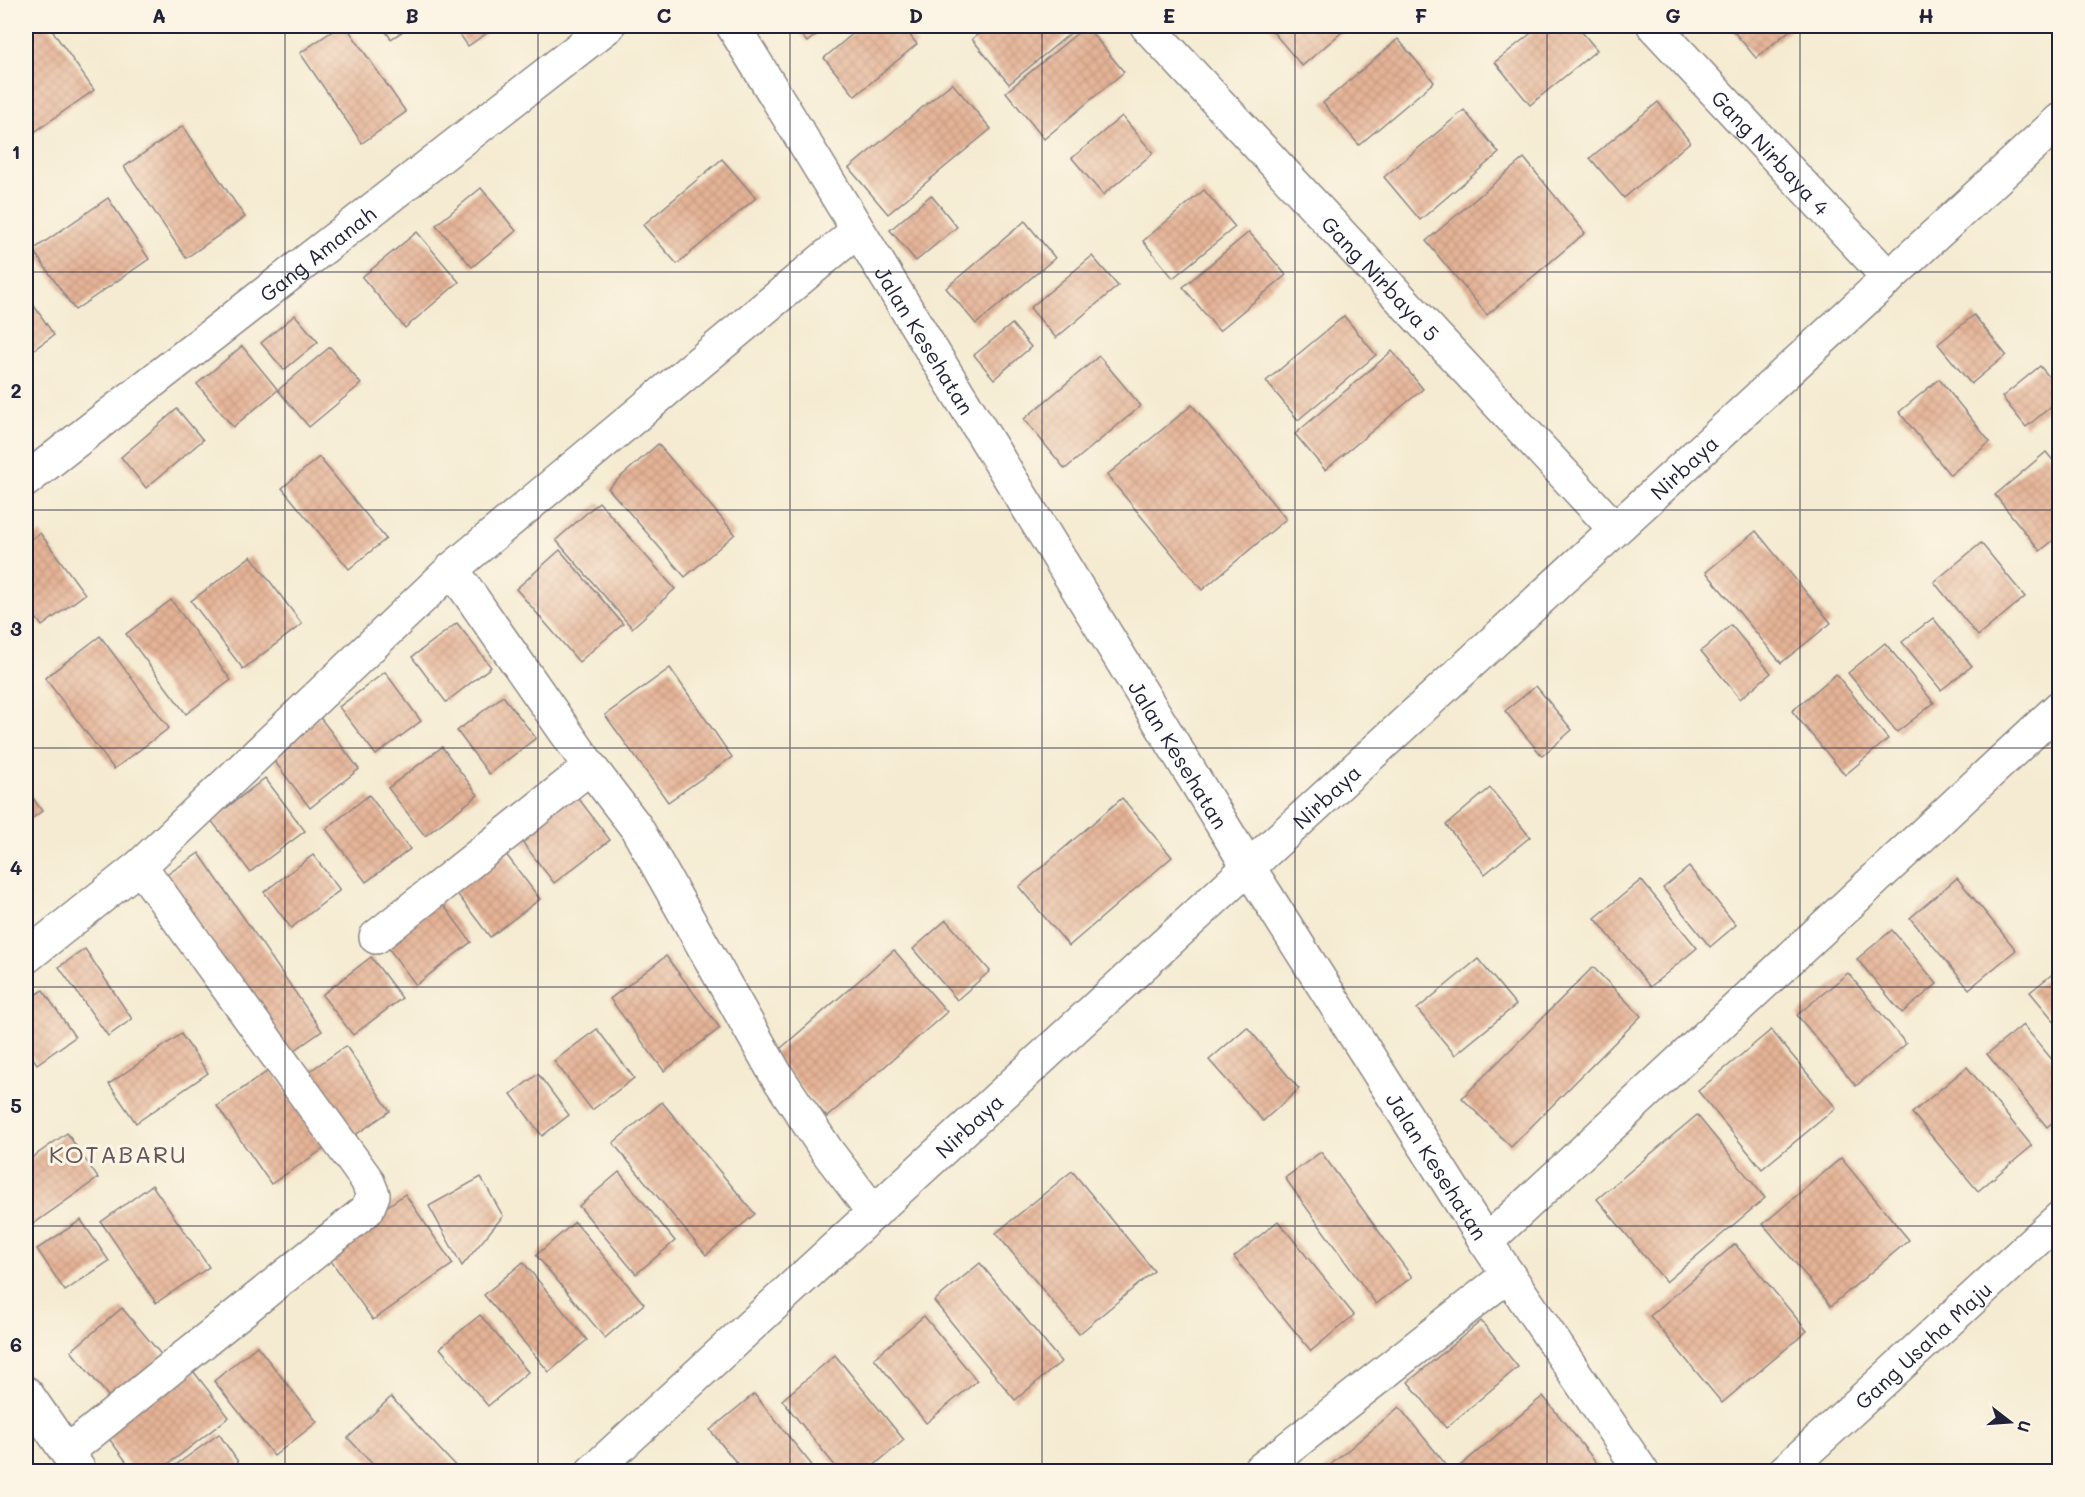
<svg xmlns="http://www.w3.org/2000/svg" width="2085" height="1497" font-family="Mali,sans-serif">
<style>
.building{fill:url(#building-cross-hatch)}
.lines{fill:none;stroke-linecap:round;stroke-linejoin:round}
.street-casing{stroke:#8c8686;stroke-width:36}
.street{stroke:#fff;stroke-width:33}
.grid{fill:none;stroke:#22223b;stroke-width:1.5;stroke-opacity:0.55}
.labels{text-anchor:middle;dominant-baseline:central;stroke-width:6;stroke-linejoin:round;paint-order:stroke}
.street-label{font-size:21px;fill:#22223b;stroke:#fcf5e5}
.quarter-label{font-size:24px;letter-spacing:1.5px;fill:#66555b;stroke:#fcf5e5}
.neatline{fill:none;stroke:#22223b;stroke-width:2}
.grid-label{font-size:20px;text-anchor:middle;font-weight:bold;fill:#22223b}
</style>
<defs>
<pattern id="building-cross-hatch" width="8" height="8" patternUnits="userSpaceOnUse" patternTransform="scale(1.5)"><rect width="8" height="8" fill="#e5b396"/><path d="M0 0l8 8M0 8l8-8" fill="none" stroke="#c49a82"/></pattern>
</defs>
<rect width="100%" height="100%" fill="#fcf5e5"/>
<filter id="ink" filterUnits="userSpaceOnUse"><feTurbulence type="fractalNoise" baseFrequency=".0167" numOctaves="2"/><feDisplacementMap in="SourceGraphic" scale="12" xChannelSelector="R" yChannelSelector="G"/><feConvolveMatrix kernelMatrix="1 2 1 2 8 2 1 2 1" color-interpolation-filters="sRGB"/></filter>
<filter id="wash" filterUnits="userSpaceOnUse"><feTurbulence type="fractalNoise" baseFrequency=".008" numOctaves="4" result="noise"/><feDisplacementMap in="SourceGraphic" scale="24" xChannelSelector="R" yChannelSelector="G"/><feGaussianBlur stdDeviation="1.35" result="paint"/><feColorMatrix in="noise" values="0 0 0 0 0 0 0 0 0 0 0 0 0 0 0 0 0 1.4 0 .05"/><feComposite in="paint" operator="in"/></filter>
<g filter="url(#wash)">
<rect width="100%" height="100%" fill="#f5ebd2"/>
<g id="blocks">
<g class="building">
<path d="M 26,26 L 49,26 L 94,90 L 33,133 L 26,123 Z"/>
<path d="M 340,26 L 346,26 L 406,112 L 362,143 L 300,53 Z"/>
<path d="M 382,26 L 411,26 L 391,39 Z"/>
<path d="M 454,26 L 497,26 L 468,46 Z"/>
<path d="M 794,26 L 827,26 L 807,42 Z"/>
<path d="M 862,26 L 902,26 L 917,44 L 855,96 L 824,58 Z"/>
<path d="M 988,26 L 1079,26 L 1009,84 L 972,39 Z"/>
<path d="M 1086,26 L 1124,72 L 1044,139 L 1006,92 Z"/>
<path d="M 1268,26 L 1349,26 L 1302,66 Z"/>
<path d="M 1540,26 L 1577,26 L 1597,50 L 1530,105 L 1495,62 Z"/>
<path d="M 1729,26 L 1795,26 L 1756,58 Z"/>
<path d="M 1398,39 L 1434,82 L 1359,145 L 1323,103 Z"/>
<path d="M 952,83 L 991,129 L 888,214 L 849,168 Z"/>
<path d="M 1658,102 L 1690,142 L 1624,198 L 1590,158 Z"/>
<path d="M 1464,110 L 1499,153 L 1420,220 L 1384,177 Z"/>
<path d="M 1122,116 L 1153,153 L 1103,195 L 1072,158 Z"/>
<path d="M 183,126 L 245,217 L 186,258 L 124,167 Z"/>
<path d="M 1524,158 L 1585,233 L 1487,315 L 1426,241 Z"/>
<path d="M 722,159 L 756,198 L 677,264 L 643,225 Z"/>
<path d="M 481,188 L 516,231 L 472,267 L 436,225 Z"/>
<path d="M 1204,190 L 1235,227 L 1173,278 L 1143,241 Z"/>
<path d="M 931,195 L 957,227 L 916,261 L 890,230 Z"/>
<path d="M 108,198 L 149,259 L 75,310 L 33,250 Z"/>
<path d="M 1025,221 L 1055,258 L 976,324 L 946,288 Z"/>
<path d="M 417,232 L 459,282 L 405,328 L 362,277 Z"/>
<path d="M 1249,232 L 1286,275 L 1219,331 L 1183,287 Z"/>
<path d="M 1092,256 L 1118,286 L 1056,338 L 1030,308 Z"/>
<path d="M 26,294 L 54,335 L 26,355 Z"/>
<path d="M 295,315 L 318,342 L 284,370 L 261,343 Z"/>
<path d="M 1974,315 L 2006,355 L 1971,384 L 1938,344 Z"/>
<path d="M 1344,316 L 1376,355 L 1298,420 L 1266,381 Z"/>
<path d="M 1012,324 L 1031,347 L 994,379 L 974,355 Z"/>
<path d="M 242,346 L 278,390 L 233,427 L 197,384 Z"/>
<path d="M 330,347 L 361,384 L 309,427 L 278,390 Z"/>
<path d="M 1392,351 L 1423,389 L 1325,470 L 1295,434 Z"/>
<path d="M 1099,356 L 1141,406 L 1065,469 L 1024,419 Z"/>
<path d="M 2040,366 L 2060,390 L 2060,399 L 2026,427 L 2002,397 Z"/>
<path d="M 1939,379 L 1990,442 L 1950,475 L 1899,412 Z"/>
<path d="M 1192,405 L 1286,519 L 1202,590 L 1107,475 Z"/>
<path d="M 177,409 L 203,440 L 146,488 L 121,457 Z"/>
<path d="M 658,444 L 735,534 L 685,577 L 608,488 Z"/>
<path d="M 2046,452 L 2060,469 L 2060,535 L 2040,551 L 1995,495 Z"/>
<path d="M 319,457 L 386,539 L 349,569 L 282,488 Z"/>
<path d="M 599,502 L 675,589 L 632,628 L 556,540 Z"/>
<path d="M 1756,531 L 1831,623 L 1781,663 L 1706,572 Z"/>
<path d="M 40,533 L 85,594 L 42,626 L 26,604 L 26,543 Z"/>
<path d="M 1981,543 L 2025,597 L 1978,636 L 1934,582 Z"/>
<path d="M 560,550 L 623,624 L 579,662 L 516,589 Z"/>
<path d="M 251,556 L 302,624 L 243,669 L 191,601 Z"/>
<path d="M 171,600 L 231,680 L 186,714 L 126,634 Z"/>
<path d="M 1933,618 L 1972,666 L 1941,690 L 1902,642 Z"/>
<path d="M 457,623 L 491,667 L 446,702 L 412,657 Z"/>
<path d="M 1731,625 L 1771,673 L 1740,699 L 1701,651 Z"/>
<path d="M 100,636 L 169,728 L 114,769 L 45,678 Z"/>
<path d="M 1885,643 L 1934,703 L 1897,732 L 1848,673 Z"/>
<path d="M 670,668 L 732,757 L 668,802 L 605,715 Z"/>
<path d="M 385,672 L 421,721 L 376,755 L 339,707 Z"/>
<path d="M 1836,674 L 1888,739 L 1845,775 L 1792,711 Z"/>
<path d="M 1536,686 L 1572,730 L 1542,756 L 1505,711 Z"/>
<path d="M 503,696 L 536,738 L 489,774 L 457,731 Z"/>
<path d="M 319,716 L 359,769 L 310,808 L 269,754 Z"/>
<path d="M 442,747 L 478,795 L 425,836 L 388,788 Z"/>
<path d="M 265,778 L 305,831 L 250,872 L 211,820 Z"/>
<path d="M 570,787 L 610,840 L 554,883 L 513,830 Z"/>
<path d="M 26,788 L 42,811 L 26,823 Z"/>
<path d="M 1490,788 L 1530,837 L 1485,874 L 1446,825 Z"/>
<path d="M 369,795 L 410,849 L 366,882 L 326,829 Z"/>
<path d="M 1122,798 L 1172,857 L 1069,946 L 1019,887 Z"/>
<path d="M 502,849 L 540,899 L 490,937 L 452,887 Z"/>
<path d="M 199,853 L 322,1031 L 288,1055 L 165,876 Z"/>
<path d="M 313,855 L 340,890 L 291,928 L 264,892 Z"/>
<path d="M 1689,867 L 1736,925 L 1710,947 L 1663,888 Z"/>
<path d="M 1957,878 L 2016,950 L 1969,989 L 1910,918 Z"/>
<path d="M 1641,880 L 1697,948 L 1650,987 L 1595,918 Z"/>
<path d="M 439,899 L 471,942 L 416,985 L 383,941 Z"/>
<path d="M 946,920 L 990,971 L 957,1000 L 913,949 Z"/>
<path d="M 1892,930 L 1937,984 L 1902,1013 L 1857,959 Z"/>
<path d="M 85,949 L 132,1019 L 108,1036 L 59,967 Z"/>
<path d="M 894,950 L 947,1012 L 827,1117 L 773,1055 Z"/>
<path d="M 666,956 L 720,1028 L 664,1071 L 610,999 Z"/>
<path d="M 371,957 L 402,998 L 353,1035 L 322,995 Z"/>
<path d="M 1478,959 L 1516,1005 L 1455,1055 L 1417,1009 Z"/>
<path d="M 1593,967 L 1641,1016 L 1511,1147 L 1462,1098 Z"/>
<path d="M 2060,968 L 2060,1028 L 2030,992 Z"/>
<path d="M 1848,973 L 1906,1044 L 1856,1086 L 1797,1015 Z"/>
<path d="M 43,990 L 75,1037 L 37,1064 L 26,1048 L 26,1002 Z"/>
<path d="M 2023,1025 L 2060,1069 L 2060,1116 L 2047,1127 L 1987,1054 Z"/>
<path d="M 1247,1027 L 1299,1089 L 1263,1121 L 1209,1060 Z"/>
<path d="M 597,1029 L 634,1078 L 592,1110 L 554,1061 Z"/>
<path d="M 1771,1030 L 1836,1108 L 1762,1169 L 1698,1091 Z"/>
<path d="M 181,1034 L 208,1073 L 136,1123 L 109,1084 Z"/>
<path d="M 346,1046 L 390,1111 L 345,1142 L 300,1078 Z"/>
<path d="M 1967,1067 L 2032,1146 L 1978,1191 L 1912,1113 Z"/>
<path d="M 271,1069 L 325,1148 L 271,1184 L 217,1106 Z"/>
<path d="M 538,1074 L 569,1115 L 542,1136 L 511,1094 Z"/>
<path d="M 662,1102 L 755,1214 L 706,1255 L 613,1143 Z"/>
<path d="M 1697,1115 L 1765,1198 L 1666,1282 L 1597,1199 Z"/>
<path d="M 67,1133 L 98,1178 L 26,1229 L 26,1162 Z"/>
<path d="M 1321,1152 L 1412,1277 L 1376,1304 L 1285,1178 Z"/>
<path d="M 1841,1158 L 1909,1240 L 1831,1306 L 1763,1224 Z"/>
<path d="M 1072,1171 L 1154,1271 L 1079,1334 L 996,1233 Z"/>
<path d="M 619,1172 L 675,1241 L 636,1274 L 579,1206 Z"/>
<path d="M 481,1177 L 503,1216 L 462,1266 L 429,1206 Z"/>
<path d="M 152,1185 L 209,1267 L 156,1303 L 101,1222 Z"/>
<path d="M 405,1194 L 453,1264 L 373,1320 L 324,1251 Z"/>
<path d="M 81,1220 L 109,1261 L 65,1291 L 37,1249 Z"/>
<path d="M 1278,1221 L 1354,1315 L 1311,1351 L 1234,1257 Z"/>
<path d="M 575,1222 L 644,1304 L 605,1338 L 536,1255 Z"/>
<path d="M 1735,1244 L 1807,1331 L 1722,1403 L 1650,1316 Z"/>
<path d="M 523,1262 L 587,1340 L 549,1372 L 484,1295 Z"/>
<path d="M 980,1263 L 1061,1362 L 1015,1400 L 934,1301 Z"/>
<path d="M 122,1308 L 164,1358 L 113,1402 L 71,1351 Z"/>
<path d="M 480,1315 L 528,1372 L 488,1406 L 440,1348 Z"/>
<path d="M 924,1316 L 977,1381 L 926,1423 L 874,1358 Z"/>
<path d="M 1481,1321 L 1518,1367 L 1446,1428 L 1408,1382 Z"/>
<path d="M 257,1346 L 317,1422 L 274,1456 L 214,1381 Z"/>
<path d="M 835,1355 L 904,1440 L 866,1472 L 840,1472 L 782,1400 Z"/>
<path d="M 190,1367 L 229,1417 L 158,1472 L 134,1472 L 104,1432 Z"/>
<path d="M 754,1394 L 811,1464 L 803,1472 L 744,1472 L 710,1430 Z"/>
<path d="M 1543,1396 L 1604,1472 L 1453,1472 Z"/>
<path d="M 391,1397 L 461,1472 L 380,1472 L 348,1438 Z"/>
<path d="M 1399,1407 L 1452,1472 L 1322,1472 Z"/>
<path d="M 219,1434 L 245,1472 L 166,1472 Z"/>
</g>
</g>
</g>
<g filter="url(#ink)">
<use href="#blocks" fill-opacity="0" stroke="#8c8686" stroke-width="1.5"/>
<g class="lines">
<g class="street-casing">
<g id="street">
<path id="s1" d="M 733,26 L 1249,868 L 1486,1242 L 1642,1472"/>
<path id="s2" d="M 1147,26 L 1615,529"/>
<path id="s3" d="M 1654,26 L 1889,278"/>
<path id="s4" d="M 26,480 L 608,26"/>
<path d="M 452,569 L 590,767 L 636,827 L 775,1073 L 827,1151 L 874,1213"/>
<path d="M 376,937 L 590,767"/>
<path d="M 26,957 L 140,866 L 452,569 L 857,231"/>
<path d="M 1486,1242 L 2060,707"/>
<path d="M 26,1393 L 79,1470"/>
<path d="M 67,1452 L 367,1210 L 373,1195 L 367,1180 L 140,866"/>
<path id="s5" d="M 592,1472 L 2060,120"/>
<path d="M 1258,1472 L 1508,1275"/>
<path id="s6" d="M 1784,1472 L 2060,1218"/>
</g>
</g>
<use href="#street" class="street"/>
</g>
</g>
<path class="grid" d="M 285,26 L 285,1472M 538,26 L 538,1472M 790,26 L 790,1472M 1042,26 L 1042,1472M 1295,26 L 1295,1472M 1547,26 L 1547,1472M 1800,26 L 1800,1472M 26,272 L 2060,272M 26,510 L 2060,510M 26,748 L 2060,748M 26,987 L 2060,987M 26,1226 L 2060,1226"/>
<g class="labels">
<g class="street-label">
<text stroke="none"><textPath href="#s3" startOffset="172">Gang Nirbaya 4</textPath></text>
<text stroke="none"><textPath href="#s4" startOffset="369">Gang Amanah</textPath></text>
<text stroke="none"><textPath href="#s2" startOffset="344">Gang Nirbaya 5</textPath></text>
<text stroke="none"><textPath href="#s1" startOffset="368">Jalan Kesehatan</textPath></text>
<text stroke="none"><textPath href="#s5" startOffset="1484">Nirbaya</textPath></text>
<text stroke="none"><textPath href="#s1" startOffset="854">Jalan Kesehatan</textPath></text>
<text stroke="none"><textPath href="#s5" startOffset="998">Nirbaya</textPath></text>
<text stroke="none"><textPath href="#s5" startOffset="512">Nirbaya</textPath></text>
<text stroke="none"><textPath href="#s1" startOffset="1340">Jalan Kesehatan</textPath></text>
<text stroke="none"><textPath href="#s6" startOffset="188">Gang Usaha Maju</textPath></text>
</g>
<g class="quarter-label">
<text x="118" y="1153">KOTABARU</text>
</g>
</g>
<rect width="2085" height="1497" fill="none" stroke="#fcf5e5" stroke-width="66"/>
<g transform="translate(2010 1422) rotate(107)" stroke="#fcf5e5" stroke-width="4.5" paint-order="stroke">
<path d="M0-4.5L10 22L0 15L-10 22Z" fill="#22223b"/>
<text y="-9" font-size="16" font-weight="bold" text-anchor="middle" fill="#22223b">U</text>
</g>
<rect x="33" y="33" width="2019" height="1431" class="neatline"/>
<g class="grid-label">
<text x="159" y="23">A</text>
<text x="412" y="23">B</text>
<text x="664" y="23">C</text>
<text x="916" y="23">D</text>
<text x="1169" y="23">E</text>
<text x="1421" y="23">F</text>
<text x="1673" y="23">G</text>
<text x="1926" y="23">H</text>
<text x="16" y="159">1</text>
<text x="16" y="398">2</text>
<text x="16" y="636">3</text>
<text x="16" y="875">4</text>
<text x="16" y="1113">5</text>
<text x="16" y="1352">6</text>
</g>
</svg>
